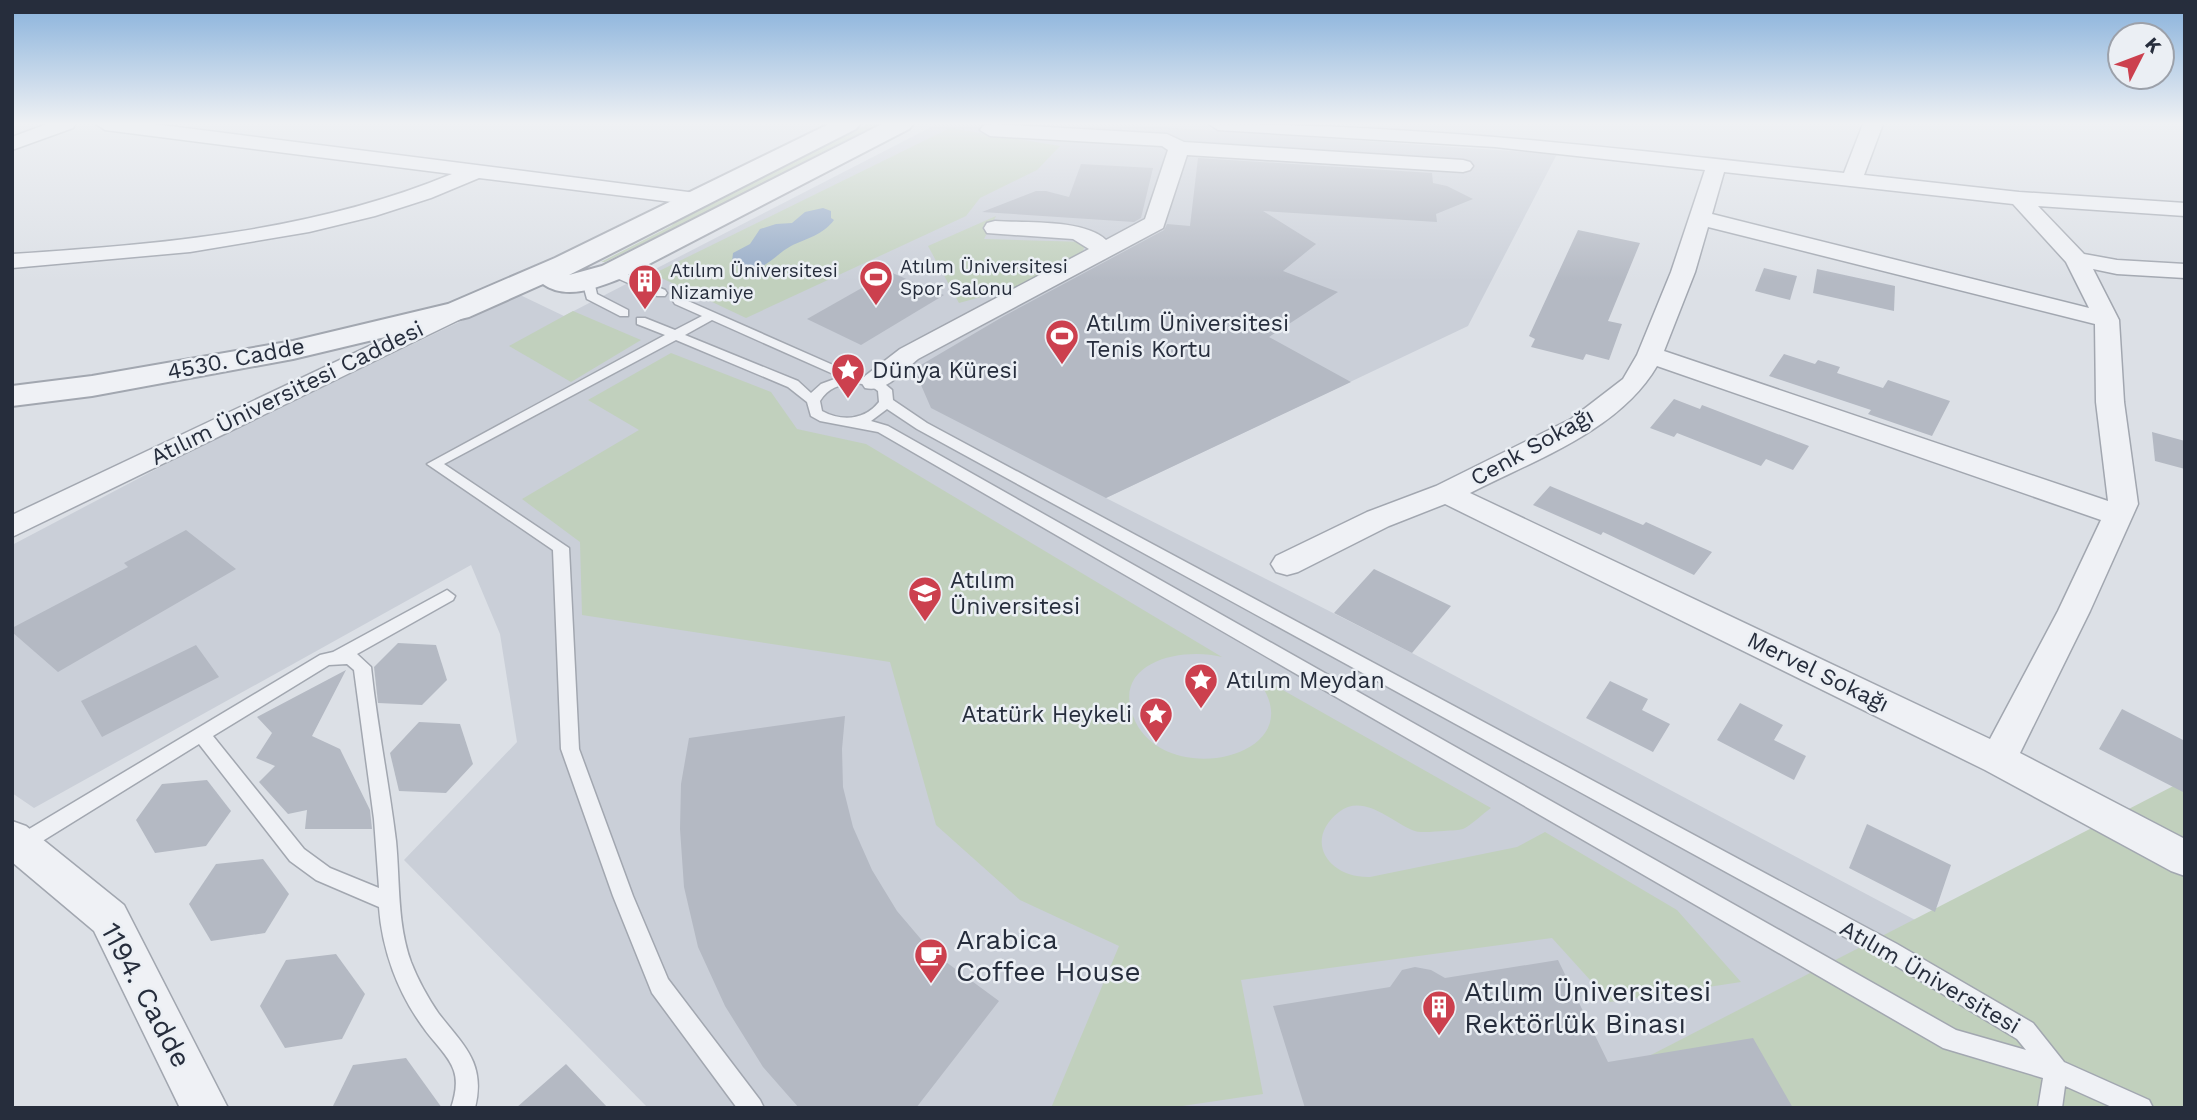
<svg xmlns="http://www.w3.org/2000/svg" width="2197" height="1120" font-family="'Work Sans',sans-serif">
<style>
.built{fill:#cacfd8}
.green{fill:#c1d0bd}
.water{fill:#97acc7}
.building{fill:#b4b9c3}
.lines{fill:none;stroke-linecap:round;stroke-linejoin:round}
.service-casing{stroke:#a2a7b0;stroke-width:3}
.minor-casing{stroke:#a2a7b0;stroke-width:3}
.tertiary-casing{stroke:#a2a7b0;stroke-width:4}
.service{fill:#eff1f5;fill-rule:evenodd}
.minor{fill:#eff1f5;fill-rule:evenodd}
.tertiary{fill:#eff1f5;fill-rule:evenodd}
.labels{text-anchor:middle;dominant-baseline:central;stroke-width:5;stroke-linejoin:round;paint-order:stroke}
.far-poi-label{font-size:19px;fill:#262d3c;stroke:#ebeff4;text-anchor:start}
.poi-label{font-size:23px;fill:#262d3c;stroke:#ebeff4;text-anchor:start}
.street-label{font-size:23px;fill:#262d3c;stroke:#ebeff4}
.near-poi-label{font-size:28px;fill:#262d3c;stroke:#ebeff4;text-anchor:start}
.near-street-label{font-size:28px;fill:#262d3c;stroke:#ebeff4}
</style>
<rect width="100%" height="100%" fill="#dce0e6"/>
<path class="built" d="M 937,124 L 1116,124 L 1557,154 L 1468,326 L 1106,498 L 1412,653 L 2185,1063 L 2185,1108 L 648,1108 L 404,860 L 517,742 L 500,634 L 471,565 L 34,808 L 12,793 L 12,545 L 204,444 L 518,294 L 564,316 Z"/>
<g class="green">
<path d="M 868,124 L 884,124 L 605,262 L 601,262 L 671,226 L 684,215 Z"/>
<path d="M 950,128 L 1060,146 L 1037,170 L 980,198 L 966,216 L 746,318 L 653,274 Z"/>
<path d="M 996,216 L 984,239 L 1086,242 L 1082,254 L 1021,286 L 959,303 L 928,246 Z"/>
<path d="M 573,311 L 641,340 L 571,382 L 509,346 Z"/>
<path d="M 671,353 L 771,392 L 797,429 L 866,444 L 1222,657 C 1183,647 1112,661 1133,716 C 1162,795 1328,755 1251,672 L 1491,808 C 1482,814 1474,823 1465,828 C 1460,831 1451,830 1444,831 C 1435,831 1421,834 1412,830 C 1391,821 1363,793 1339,812 C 1303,840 1328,878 1370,877 L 1517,847 L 1545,832 L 1677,910 L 1741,982 L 1610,1002 L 1552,938 L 1241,980 L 1263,1094 L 1169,1108 L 1051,1108 L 1119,946 L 1020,900 L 936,825 L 890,662 L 582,615 L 580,542 L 522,499 L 639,430 L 588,400 Z"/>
<path d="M 2185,780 L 2185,1108 L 1548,1108 Z"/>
</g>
<path class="water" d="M 823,208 L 831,211 L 831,218 L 834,220 C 823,235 807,238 791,246 C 772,256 758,282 732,262 L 733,253 L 750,244 L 760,229 L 776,224 L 792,223 L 805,212 Z"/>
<g class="building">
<path d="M 1198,158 L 1432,173 L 1433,183 L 1447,186 L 1473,199 L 1436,214 L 1437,222 L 1263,211 L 1316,244 L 1283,271 L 1338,292 L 1269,337 L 1351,382 L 1106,498 L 931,408 L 914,369 L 1004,316 L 1164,230 L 1167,224 L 1190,226 Z"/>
<path d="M 1081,164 L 1153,168 L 1141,218 L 1134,222 L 982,212 L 1036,191 L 1046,191 L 1069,197 Z"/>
<path d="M 1578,230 L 1640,243 L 1608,321 L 1622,324 L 1609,360 L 1586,354 L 1583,360 L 1531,347 L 1535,339 L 1529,336 Z"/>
<path d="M 1764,268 L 1797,276 L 1790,300 L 1755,291 Z"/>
<path d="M 1817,269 L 1895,286 L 1894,311 L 1813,293 Z"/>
<path d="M 890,272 L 944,295 L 861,345 L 807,319 Z"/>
<path d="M 1784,354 L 1815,364 L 1818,360 L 1840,367 L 1837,373 L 1883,388 L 1888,380 L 1950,401 L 1932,436 L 1868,414 L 1871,410 L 1769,376 Z"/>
<path d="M 1674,399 L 1700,409 L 1702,405 L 1809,446 L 1793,470 L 1766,459 L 1761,466 L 1677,433 L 1674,437 L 1650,428 Z"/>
<path d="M 2152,432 L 2185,441 L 2185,469 L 2155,461 Z"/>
<path d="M 1550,486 L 1643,525 L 1646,522 L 1712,552 L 1694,575 L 1603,532 L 1601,535 L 1533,505 Z"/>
<path d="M 186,530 L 236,569 L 58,672 L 12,632 L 12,628 L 128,567 L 124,563 Z"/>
<path d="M 1374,569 L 1451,606 L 1412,653 L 1334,613 Z"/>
<path d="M 398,643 L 436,645 L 447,680 L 422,705 L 378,703 L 374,667 Z"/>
<path d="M 196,645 L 219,677 L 102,737 L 81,701 Z"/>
<path d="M 346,670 L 312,736 L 340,749 L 370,810 L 372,829 L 305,829 L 307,810 L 288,814 L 259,782 L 275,766 L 256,758 L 272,733 L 257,717 Z"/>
<path d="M 1610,681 L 1648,699 L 1642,710 L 1670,724 L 1653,752 L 1586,718 Z"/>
<path d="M 1740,703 L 1783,725 L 1774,740 L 1806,756 L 1794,780 L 1717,740 Z"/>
<path d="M 2122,709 L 2185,741 L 2185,793 L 2099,749 Z"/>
<path d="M 845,716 L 842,749 L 843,787 L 853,827 L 872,870 L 897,911 L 931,951 L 999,1001 L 916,1108 L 799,1108 L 763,1067 L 725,1006 L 698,947 L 684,887 L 680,829 L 681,784 L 689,738 Z"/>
<path d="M 419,722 L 460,724 L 473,764 L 446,793 L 399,791 L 390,753 Z"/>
<path d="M 207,780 L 231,811 L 206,846 L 155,853 L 136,820 L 162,784 Z"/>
<path d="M 1867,824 L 1951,865 L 1935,912 L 1849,868 Z"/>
<path d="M 263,859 L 289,894 L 265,933 L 211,941 L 189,904 L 216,864 Z"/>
<path d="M 336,954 L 365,994 L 342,1039 L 285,1048 L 260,1006 L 286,960 Z"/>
<path d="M 1558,960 L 1608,1062 L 1753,1038 L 1793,1108 L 1305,1108 L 1273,1006 L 1390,987 L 1402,970 L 1415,967 L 1431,970 L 1445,978 Z"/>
<path d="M 406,1058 L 442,1108 L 332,1108 L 353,1065 Z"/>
<path d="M 566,1064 L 608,1108 L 516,1108 Z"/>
</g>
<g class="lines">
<g class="service-casing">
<g id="service">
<path d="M 612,268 L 665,290 L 667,293 L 665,296 L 657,296 L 608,274 L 606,272 Z"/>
<path d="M 588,277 L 594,281 L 597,294 L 628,310 L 628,316 L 620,316 L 587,299 L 582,281 Z"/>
<path d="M 679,297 L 858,376 L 879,379 L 892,390 L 893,400 L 927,423 L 1897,944 L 2033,1023 L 2064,1062 L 2149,1100 L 2153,1108 L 2114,1108 L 2065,1086 L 2062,1108 L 2038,1108 L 2043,1078 L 1943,1048 L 878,432 L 820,421 L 811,416 L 807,402 L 788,387 L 676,340 L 444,464 L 569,548 L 579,749 L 633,896 L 668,979 L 760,1100 L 764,1108 L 737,1108 L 652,993 L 613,896 L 561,749 L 553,550 L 427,464 L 665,335 L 637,324 L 637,318 L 645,318 L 675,330 L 702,316 L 675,304 L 673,301 ZM 712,320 L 840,377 L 821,384 L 811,393 L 798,381 L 685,335 ZM 855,383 L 870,385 L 878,391 L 879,402 C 865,420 842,422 822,411 L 820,401 C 828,388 840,384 855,383 ZM 887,409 L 917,429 L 1883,958 L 2017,1039 L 2026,1050 L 1956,1030 L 888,426 L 871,421 Z"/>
<path d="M 447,590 L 455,596 L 453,600 L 357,654 L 371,667 C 377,725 389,783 396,841 C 400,882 397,923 411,962 C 418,980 428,998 439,1014 C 464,1046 486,1063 475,1108 L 451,1108 C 455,1096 458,1083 454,1071 C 449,1055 432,1041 423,1027 C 398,993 382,950 379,907 L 316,880 L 290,861 L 199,744 L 28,850 L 21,852 L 14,850 L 14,838 L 320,655 L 333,652 ZM 347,664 L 354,670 L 374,819 L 379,888 L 330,868 L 304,849 L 213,736 L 329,665 Z"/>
</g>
</g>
<g class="minor-casing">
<g id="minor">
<path d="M 47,124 L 75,124 L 73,128 L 12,150 L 12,137 Z"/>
<path d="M 96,124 L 154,124 L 696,193 L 704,194 L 707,199 L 704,204 L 696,205 L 479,178 L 431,198 L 375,216 L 309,232 L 190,252 L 12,268 L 12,254 C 162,244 312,232 452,174 L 105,130 Z"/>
<path d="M 993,124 L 1167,134 L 1184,142 L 1463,160 L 1470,162 L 1473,166 L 1470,170 L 1463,172 L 1187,155 L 1163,228 L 918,359 C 902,372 886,393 865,388 L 861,382 L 865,376 L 900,349 L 1089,249 L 1073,239 L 987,233 L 984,228 L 987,223 L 995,221 C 1024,223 1085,219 1106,240 L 1145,219 L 1168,150 L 1162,146 L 990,136 L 980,130 L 983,126 Z"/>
<path d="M 1209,124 C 1424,124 1632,150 1844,173 L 1863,124 L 1883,124 L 1864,175 L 2019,192 L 2185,203 L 2185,216 L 2038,206 L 2084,254 L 2117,260 L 2185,264 L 2185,278 L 2117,274 L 2093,269 L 2119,320 L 2124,402 L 2138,504 L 2090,611 L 2020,753 L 2185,839 L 2185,876 L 2171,871 L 1985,770 L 1445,504 L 1389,526 L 1298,572 L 1287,575 L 1276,572 L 1271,564 L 1276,556 L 1367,512 L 1436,486 L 1571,419 L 1623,379 L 1637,355 L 1671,272 L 1705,170 L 1495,147 L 1218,130 ZM 1724,172 L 2013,204 L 2066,262 L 2089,308 L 1712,214 ZM 1708,227 L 2095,324 L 2096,402 L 2108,501 L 1664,351 L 1695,272 ZM 1657,366 L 2101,520 L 2058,611 L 1990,739 L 1470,493 C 1534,460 1619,431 1657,366 Z"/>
<path d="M 458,304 L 467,306 L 470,311 L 467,316 L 12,537 L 12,515 Z"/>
<path d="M 12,821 L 26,826 L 124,905 L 228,1108 L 180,1108 L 94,931 L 12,862 Z"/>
</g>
</g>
<g class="tertiary-casing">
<path id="tertiary" d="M 829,124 L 860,124 L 856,129 L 569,275 L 602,266 L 882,124 L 913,124 L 909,129 L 622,278 C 598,287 567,301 543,284 L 469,317 L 293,359 L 92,396 L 12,406 L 12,386 L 92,376 L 293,341 L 448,304 L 555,258 Z"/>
</g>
<use href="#service" class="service"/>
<use href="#minor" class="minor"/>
<use href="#tertiary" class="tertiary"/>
</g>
<linearGradient id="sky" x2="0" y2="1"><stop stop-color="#87b1db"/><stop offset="0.44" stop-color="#eff1f4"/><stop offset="1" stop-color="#eff1f4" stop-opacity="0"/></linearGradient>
<rect width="2197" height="281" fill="url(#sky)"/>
<defs>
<g id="stadium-pin" transform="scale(1.75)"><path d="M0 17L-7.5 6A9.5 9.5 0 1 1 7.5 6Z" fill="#cc404e" stroke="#ebeff4"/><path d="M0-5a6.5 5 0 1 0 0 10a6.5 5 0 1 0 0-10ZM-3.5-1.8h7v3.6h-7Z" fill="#fff"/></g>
<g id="building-pin" transform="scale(1.75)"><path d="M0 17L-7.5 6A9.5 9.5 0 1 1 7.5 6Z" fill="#cc404e" stroke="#ebeff4"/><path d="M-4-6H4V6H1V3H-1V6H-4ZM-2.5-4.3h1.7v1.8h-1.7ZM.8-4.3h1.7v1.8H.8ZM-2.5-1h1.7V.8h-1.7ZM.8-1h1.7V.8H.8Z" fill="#fff"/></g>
<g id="sight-pin" transform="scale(1.75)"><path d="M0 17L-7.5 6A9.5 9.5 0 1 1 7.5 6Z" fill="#cc404e" stroke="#ebeff4"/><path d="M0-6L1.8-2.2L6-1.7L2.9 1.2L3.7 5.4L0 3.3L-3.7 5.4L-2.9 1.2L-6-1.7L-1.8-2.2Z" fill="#fff"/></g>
<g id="university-pin" transform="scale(1.75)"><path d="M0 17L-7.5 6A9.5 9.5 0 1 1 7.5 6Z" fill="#cc404e" stroke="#ebeff4"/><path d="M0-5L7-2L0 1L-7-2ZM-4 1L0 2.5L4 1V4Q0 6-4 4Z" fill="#fff"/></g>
<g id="cafe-pin" transform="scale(1.75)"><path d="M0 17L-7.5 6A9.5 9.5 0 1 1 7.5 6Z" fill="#cc404e" stroke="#ebeff4"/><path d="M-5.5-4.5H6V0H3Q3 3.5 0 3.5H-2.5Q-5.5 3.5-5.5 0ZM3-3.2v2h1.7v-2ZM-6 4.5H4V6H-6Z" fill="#fff"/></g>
</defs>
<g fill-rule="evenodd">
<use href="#stadium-pin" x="876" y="277"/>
<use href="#building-pin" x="645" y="281"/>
<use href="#stadium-pin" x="1062" y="336"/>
<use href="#sight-pin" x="848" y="370"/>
<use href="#university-pin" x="925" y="593"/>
<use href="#sight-pin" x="1201" y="680"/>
<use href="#sight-pin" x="1156" y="714"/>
<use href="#cafe-pin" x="931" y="955"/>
<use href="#building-pin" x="1439" y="1007"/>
</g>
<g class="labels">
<g class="far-poi-label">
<text x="900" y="266">Atılım Üniversitesi<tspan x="900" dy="22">Spor Salonu</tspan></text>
<text x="670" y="270">Atılım Üniversitesi<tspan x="670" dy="22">Nizamiye</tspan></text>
</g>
<g class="poi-label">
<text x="1086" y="323">Atılım Üniversitesi<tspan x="1086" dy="26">Tenis Kortu</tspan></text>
<text x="872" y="370">Dünya Küresi</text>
<text x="950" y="580">Atılım<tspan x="950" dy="26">Üniversitesi</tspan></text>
<text x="1226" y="680">Atılım Meydan</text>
<text x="1132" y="714" text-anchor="end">Atatürk Heykeli</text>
</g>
<g class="street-label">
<text transform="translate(236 359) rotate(-11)">4530. Cadde</text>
<text transform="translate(287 393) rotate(-26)">Atılım Üniversitesi Caddesi</text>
<text transform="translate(1532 447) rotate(-29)">Cenk Sokağı</text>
<text transform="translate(1818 672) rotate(26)">Mervel Sokağı</text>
<text transform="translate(1930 977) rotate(30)">Atılım Üniversitesi</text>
</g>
<g class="near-poi-label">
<text x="956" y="939">Arabica<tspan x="956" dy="32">Coffee House</tspan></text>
<text x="1464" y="991">Atılım Üniversitesi<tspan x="1464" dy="32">Rektörlük Binası</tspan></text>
</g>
<g class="near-street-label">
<text transform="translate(146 995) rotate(62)">1194. Cadde</text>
</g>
</g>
<rect width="2197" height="1120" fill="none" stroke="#262d3c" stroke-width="28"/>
<g transform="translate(2141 56) rotate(48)"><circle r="33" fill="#ebeff4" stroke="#9ca1aa" stroke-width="2"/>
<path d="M0-5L12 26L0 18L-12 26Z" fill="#cc404e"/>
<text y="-10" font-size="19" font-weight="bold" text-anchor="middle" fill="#262d3c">K</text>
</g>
</svg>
